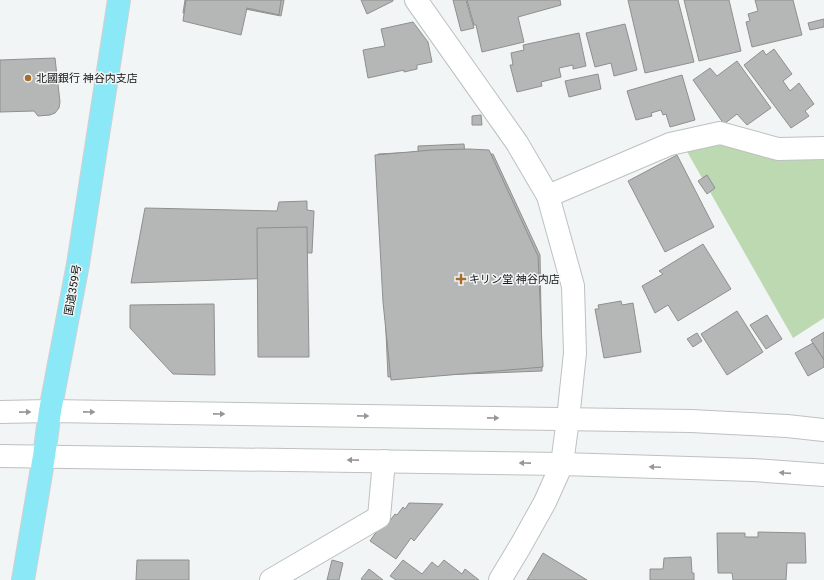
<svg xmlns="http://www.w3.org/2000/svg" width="824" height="580" font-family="Roboto,'Noto Sans JP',sans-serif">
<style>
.green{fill:#bcd9b1}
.building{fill:#b4b7b5;stroke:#8d908e}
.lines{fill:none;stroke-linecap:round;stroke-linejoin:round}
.minor-casing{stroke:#bdc1c1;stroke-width:24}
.highway-casing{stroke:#d0d0d0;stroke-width:24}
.minor{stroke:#fff;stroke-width:22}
.highway{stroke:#8be9f7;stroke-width:22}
.oneway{fill:#959695}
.poi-dot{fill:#a86d2d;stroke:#f1f5f5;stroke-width:1.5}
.labels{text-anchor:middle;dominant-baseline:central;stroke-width:3;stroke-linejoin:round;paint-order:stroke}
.poi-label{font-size:11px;fill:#131514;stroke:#f1f5f5;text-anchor:start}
.street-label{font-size:11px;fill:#131514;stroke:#f1f5f5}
</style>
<rect width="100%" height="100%" fill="#f1f5f5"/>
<path class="green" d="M 721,143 L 770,156 L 824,160 L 824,318 L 793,338 L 685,148 Z"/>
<g class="building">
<path d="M 185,0 L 284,0 L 281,16 L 240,8 L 238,23 L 183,13 Z"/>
<path d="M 186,0 L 281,0 L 279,15 L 247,8 L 241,35 L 183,21 Z"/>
<path d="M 361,0 L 393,0 L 393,1 L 367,14 Z"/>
<path d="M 453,0 L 466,0 L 474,28 L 461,31 Z"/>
<path d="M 467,0 L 560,0 L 561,5 L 518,17 L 524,42 L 482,52 L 476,25 L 474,25 Z"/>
<path d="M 628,0 L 678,0 L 694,62 L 645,73 Z"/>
<path d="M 684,0 L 729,0 L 741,51 L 699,61 Z"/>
<path d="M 755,0 L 793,0 L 802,35 L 752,47 L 746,22 L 750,21 L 748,14 L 758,11 Z"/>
<path d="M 824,19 L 824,27 L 810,30 L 808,23 Z"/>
<path d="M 413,22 L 428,42 L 432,62 L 417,65 L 417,69 L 404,72 L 404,70 L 368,78 L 363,50 L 385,46 L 381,29 Z"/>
<path d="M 625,24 L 637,70 L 614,76 L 611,63 L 595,67 L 586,33 Z"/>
<path d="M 579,33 L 586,66 L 573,69 L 573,65 L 559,68 L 561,77 L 541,82 L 542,86 L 517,92 L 510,65 L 513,65 L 511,53 L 524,50 L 523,45 Z"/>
<path d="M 774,49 L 792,74 L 783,81 L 790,91 L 799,83 L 814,104 L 805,111 L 809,116 L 791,128 L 744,65 L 763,50 L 766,55 Z"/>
<path d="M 55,58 L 60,102 L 59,108 L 55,113 L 50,115 L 38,116 L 34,111 L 0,112 L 0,60 Z"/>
<path d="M 737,61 L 771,108 L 747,125 L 737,114 L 724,124 L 693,80 L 710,68 L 717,76 Z"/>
<path d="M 598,74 L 601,89 L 569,97 L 565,81 Z"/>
<path d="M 682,75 L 695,120 L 670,127 L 666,114 L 663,115 L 661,110 L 651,113 L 652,116 L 636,120 L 627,91 Z"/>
<path d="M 481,115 L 482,125 L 472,125 L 472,116 Z"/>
<path d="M 464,144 L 465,155 L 493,154 L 540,255 L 542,371 L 388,377 L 378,154 L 418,152 L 418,146 Z"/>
<path d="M 469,149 L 489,150 L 538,256 L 543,367 L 391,380 L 383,302 L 375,155 L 432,150 Z"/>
<path d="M 677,155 L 714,227 L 665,252 L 628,181 Z"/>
<path d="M 707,175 L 715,188 L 707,194 L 698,181 Z"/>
<path d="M 307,201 L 307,210 L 314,211 L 312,253 L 280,252 L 279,278 L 131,283 L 145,208 L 277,211 L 279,202 Z"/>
<path d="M 307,227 L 309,357 L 258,357 L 257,228 Z"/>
<path d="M 703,244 L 731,289 L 678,321 L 668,305 L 655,313 L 642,286 L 663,274 L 659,271 Z"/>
<path d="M 621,301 L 622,305 L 633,303 L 641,352 L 604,358 L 595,309 L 599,309 L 598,305 Z"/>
<path d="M 214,304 L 215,375 L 173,374 L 130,328 L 130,305 Z"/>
<path d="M 737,311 L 763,352 L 727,375 L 701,334 Z"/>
<path d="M 767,315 L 782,339 L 766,349 L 750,325 Z"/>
<path d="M 824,332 L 824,360 L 811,340 Z"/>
<path d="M 697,333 L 702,341 L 693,347 L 687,339 Z"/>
<path d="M 813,343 L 824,360 L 824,367 L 808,376 L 795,353 Z"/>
<path d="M 409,503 L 443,504 L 414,541 L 411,538 L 396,559 L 370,541 L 381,525 L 387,521 L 389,522 L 395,514 L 397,515 L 403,507 L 405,509 Z"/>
<path d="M 758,532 L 805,533 L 806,563 L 787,563 L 786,580 L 733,580 L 732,573 L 718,573 L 717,533 L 745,533 L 745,537 L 758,537 Z"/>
<path d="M 543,553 L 587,580 L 527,580 Z"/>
<path d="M 691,557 L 692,573 L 694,573 L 694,580 L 650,580 L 650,569 L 663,569 L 664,558 Z"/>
<path d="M 137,560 L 189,560 L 189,580 L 136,580 Z"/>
<path d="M 332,560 L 343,563 L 339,580 L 327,580 Z"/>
<path d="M 403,560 L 422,574 L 432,562 L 438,567 L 444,560 L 462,574 L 465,569 L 479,580 L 396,580 L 390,576 Z"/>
<path d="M 369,569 L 383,580 L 363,580 L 361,579 Z"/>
</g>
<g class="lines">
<g class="minor-casing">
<g id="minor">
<path d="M 416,0 L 517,143 L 548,196 L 573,286 L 575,353 L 568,419 L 562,464 L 545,502 L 521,545 L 500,580"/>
<path d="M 548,196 L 670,144 L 720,133 L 778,149 L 824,148"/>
<path d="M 0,412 L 50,411 L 691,421 L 787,426 L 824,430"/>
<path d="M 0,456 L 562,464 L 753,470 L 824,475"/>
<path d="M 271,580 L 379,517 L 384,461"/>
</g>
</g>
<g class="highway-casing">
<path id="highway" d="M 23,580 L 44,456 L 50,411 L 78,264 L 119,0"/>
</g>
<use href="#minor" class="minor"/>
<use href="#highway" class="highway"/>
</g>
<defs><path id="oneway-solid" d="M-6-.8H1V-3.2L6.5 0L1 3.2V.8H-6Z"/></defs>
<g class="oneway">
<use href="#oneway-solid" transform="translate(25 412) rotate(-1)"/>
<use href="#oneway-solid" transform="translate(89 412) rotate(1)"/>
<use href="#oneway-solid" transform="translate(219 414) rotate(1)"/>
<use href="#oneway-solid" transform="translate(363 416) rotate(1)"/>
<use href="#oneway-solid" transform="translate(493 418) rotate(1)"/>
<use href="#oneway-solid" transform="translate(353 460) rotate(-179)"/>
<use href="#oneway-solid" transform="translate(525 463) rotate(-179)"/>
<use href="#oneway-solid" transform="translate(655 467) rotate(-178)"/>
<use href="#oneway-solid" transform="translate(785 473) rotate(-176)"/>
</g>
<g class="poi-dot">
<circle cx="28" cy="78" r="4"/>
<path d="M459 273h4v4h4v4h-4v4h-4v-4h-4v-4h4z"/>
</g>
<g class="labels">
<g class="poi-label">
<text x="36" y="78">北國銀行 神谷内支店</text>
<text x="469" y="279">キリン堂 神谷内店</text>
</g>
<g class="street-label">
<text transform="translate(73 290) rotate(-80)">国道359号</text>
</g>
</g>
</svg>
